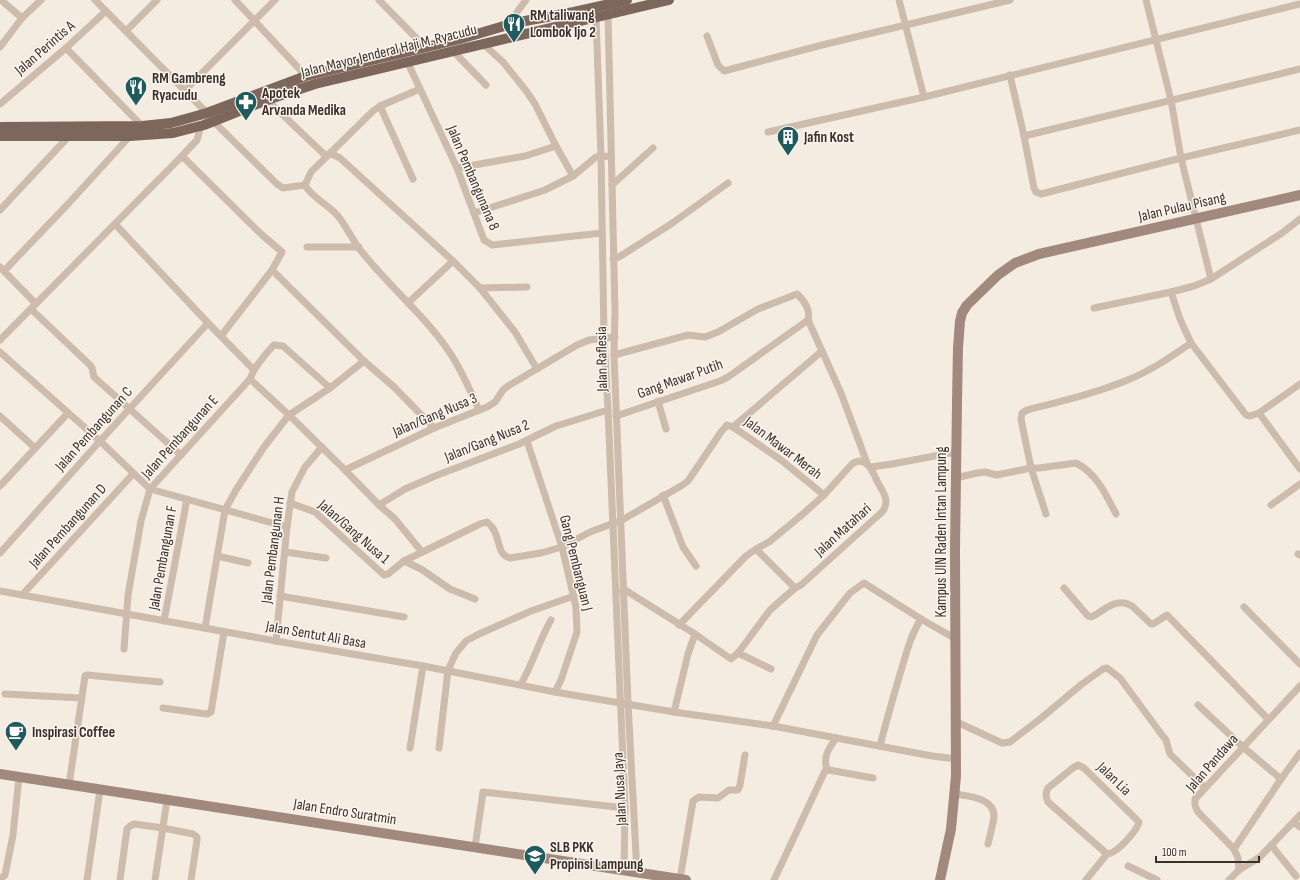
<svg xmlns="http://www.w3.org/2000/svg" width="1300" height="880" font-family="'Sofia Sans Condensed',sans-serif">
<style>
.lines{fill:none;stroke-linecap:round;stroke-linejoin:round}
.street{stroke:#cdbbac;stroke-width:7}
.secondary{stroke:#a18a7d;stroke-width:10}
.primary{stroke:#7d675c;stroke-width:10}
.labels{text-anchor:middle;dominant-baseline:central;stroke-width:3;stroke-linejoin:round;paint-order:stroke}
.poi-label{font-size:15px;font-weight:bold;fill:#3b302b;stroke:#fbf5ee;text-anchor:start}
.street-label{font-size:15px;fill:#3b302b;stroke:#fbf5ee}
</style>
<rect width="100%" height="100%" fill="#f4ebe1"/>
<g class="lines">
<g class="street">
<path d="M 1,0 L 22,18"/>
<path d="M 95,0 L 207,113"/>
<path d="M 235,0 L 306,76"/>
<path d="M 379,0 L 425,47"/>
<path d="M 899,0 L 924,97"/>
<path d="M 1146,0 L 1171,100 L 1181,158 L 1211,279"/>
<path d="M 608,14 L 615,310 L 614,355 L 628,703 L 637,873"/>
<path d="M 596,17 L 601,156 L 604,337 L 608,410 L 625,808 L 624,870"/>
<path d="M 514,23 L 517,12 L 526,0"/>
<path d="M 126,31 L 157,0"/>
<path d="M 707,36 L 718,65 L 724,71 L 822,45 L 1010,0"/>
<path d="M 483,44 L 503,62 L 527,92 L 535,104 L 556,146 L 573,176"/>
<path d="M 0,47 L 22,18 L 41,0"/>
<path d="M 66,48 L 142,126"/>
<path d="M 453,51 L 486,85"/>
<path d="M 407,61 L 457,168 L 484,240 L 492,245 L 602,233"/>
<path d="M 1010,75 L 1024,136 L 1034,188 L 1036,192 L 1041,194 L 1181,158 L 1300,130"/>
<path d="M 185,90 L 275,0"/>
<path d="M 267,100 L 326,156"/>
<path d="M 0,104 L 66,48 L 106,11"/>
<path d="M 380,106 L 413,179"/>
<path d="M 213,121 L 277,184 L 283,188 L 305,185 C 311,197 329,205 338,216 C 346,226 351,237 358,247 C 386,284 424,314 450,353 C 462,371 470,390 479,410"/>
<path d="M 768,132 L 924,97 L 1300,4"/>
<path d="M 1024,136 L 1300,69"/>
<path d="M 330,153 L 340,158 L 453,261 L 480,288 L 515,332 L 537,369"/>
<path d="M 182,156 L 261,234 L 282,252 L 272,270 L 221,336"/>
<path d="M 457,168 L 525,156 L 556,146"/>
<path d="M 305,185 L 311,172 L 373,111 L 380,106 L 420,89"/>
<path d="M 612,185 L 653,148"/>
<path d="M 0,210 L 69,136"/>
<path d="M 474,213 L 545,190 L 573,176 L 596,157 L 611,156"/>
<path d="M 115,224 L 208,323 L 254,370 L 250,379 L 289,415 L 345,470 L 379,505 L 395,519 L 422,552"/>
<path d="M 307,247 L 359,247"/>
<path d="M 613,259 L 619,257 L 671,224 L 728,183"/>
<path d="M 0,267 L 36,304"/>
<path d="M 4,271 L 68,204 L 130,136"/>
<path d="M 480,288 L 527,287"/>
<path d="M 1171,292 L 1180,319 L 1191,343 L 1246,415 L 1250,416 L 1259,413 L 1300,384"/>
<path d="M 408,303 L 453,261"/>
<path d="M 1094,308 L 1171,292 L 1194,286 L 1211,279 L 1282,233 L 1300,219"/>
<path d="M 31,309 L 90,365 L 92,368 L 94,377 L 181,455"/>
<path d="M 0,340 L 182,156 L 197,140 L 201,126"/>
<path d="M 0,352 L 100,441 L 150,489 L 287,527"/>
<path d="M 614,355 L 688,335 L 705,337 L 718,332 L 758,309 L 797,294 C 804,300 811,311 808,320 L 841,393 L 867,463"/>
<path d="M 364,361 L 394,387 L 434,428"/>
<path d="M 254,370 C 260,361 266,353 274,345 L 283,346 L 330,388"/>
<path d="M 658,401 L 666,429"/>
<path d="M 1259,413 L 1300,469"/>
<path d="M 0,416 L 35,448"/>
<path d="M 616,416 L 720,381 L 728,377 L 808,320"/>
<path d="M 733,427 L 822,351"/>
<path d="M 527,441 L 562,547 L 576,607 L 577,632 L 561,680 L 555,692"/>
<path d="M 871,467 L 892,464 L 956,452"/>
<path d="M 345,470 L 434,428 L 487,407 L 495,402 L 503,390 L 508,386 L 577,345 L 589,340 L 615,337"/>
<path d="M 956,478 L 977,473 L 985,472 L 997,475 L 1031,468 L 1039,468 L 1076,463 C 1096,473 1106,494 1116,514"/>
<path d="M 0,486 L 68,413"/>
<path d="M 663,495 L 683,547 L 696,566"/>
<path d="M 290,503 L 315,512 L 384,575 L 388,574 L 404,561 L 480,524 L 487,522 C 502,533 495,555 510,558 L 541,553 L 562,547 L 590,532 L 622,520 L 681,486 L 688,481 L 721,432 L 727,425 L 733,427 L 781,460 L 824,495"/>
<path d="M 379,505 L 405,489 L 435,476 L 519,444 L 556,426 L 608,410"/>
<path d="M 1271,505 L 1300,484"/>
<path d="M 1046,514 L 1031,468 L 1021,419 L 1022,413 L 1027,410 C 1062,401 1097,393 1130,379 C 1152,370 1172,356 1191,343"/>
<path d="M 285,552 L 326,558"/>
<path d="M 0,553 L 100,441 L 208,323"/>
<path d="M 1298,554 L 1300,555"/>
<path d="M 217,556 L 248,563"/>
<path d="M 404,561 L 421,569 L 450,589 L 475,599"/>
<path d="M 1064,588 L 1088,616 L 1091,617 C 1104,611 1117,596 1132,606 L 1151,624 L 1153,624 L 1167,615 L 1268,719"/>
<path d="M 0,591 L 276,641 L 423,666 L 555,692 L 674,712 L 773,726 L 932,756 L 957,759"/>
<path d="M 622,591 L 625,590 L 695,634 L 731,659 L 738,653 L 770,610 L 795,588"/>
<path d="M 22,595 L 133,474"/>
<path d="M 280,596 L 404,617"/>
<path d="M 1244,607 L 1300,664"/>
<path d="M 164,621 L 187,499"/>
<path d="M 679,625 L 746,556 L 756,549 L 769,542 L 803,514 L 824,495 L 852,464 C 866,454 873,472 878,483 C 881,488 885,494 886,500 C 886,505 885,509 882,512 L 801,585 L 795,588 L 756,549"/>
<path d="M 205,628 L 225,510 L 236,490 L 264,447 L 289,415 L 330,388 L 364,361 L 272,270"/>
<path d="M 276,641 L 287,527 L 292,492 L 305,467 L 322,447"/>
<path d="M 124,649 L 128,595 L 141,521 L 150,489 L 250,379"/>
<path d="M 738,653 L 771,669"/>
<path d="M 521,684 C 533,663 539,641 551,620"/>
<path d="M 5,694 L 81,698"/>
<path d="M 1198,705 L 1243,747 L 1281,779"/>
<path d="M 163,708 L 207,714 L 211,712 L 224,632"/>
<path d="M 674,712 L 688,654 L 695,634"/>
<path d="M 957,722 L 1002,743 L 1010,742 L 1040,719 L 1082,684 L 1103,669 L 1107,668 L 1120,678 L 1162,735 L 1166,740 L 1170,754 L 1205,788"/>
<path d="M 773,726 L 817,635 L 850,593 L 864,583 L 921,619 L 956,639"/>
<path d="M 880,746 C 886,722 893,698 900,674 C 906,655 910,636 921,619"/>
<path d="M 410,748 L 423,666"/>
<path d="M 439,748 L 448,670 L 456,653 L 466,641 L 479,634 L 531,611 L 574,596"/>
<path d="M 827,770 C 823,756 828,750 836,738"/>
<path d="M 69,785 L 85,676 L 87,675 L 160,682"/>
<path d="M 956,794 C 968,796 994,798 994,816 C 993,825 990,835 988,844"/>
<path d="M 1294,822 L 1300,827"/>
<path d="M 1271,845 L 1296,876"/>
<path d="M 475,847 L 483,792 L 625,808"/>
<path d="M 1234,849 L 1281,779 L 1300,753"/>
<path d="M 1128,866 L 1157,880"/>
<path d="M 1239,870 L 1260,857 L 1300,815"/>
<path d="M 0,879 L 5,875 L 13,835 L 19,777"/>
<path d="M 680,879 L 693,801 L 699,797 L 718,798 L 729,790 L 738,790 L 740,785 L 745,755"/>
<path d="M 87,880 L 100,790"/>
<path d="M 120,880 L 127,829 L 130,826 L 134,824 L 163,828 L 193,834 L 197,837 L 197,840 L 191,880"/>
<path d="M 155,880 L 167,800"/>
<path d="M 774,880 L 825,771 L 829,770 L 873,778"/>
<path d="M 1086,880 L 1107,854 C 1116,854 1137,831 1139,822 L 1084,768 L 1078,765 L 1074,767 L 1048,788 C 1045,794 1046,797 1048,802 L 1107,854"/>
<path d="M 1229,880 L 1239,870 L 1238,858 L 1234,849 L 1198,812 L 1195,806 L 1195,799 L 1300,686"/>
</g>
<g class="secondary">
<path d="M 0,774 L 686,880"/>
<path d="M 940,880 L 951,829 L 956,776 L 955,550 L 957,402 L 958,348 L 960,321 L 962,313 L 967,305 L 998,275 L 1015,263 L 1039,254 L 1300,195"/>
</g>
<g class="primary">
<path d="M 0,127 L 142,126 L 171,123 L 207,113 L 306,76 L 460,39 L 514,23 L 574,12 L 627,0"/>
<path d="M 0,136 L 130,136 L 173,133 L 204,125 L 267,100 L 315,84 L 669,0"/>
</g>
</g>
<defs>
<g id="restaurant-pin" transform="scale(1.15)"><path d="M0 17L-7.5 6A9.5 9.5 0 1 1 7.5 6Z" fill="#1f5a5e" stroke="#fbf5ee"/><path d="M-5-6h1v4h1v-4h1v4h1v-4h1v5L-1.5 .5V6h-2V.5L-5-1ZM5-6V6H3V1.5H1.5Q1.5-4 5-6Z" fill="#fff"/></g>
<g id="pharmacy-pin" transform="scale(1.15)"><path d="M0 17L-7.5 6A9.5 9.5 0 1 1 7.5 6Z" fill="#1f5a5e" stroke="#fbf5ee"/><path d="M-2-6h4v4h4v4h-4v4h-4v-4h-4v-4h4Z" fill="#fff"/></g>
<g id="building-pin" transform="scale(1.15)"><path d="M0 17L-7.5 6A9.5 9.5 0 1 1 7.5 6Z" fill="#1f5a5e" stroke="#fbf5ee"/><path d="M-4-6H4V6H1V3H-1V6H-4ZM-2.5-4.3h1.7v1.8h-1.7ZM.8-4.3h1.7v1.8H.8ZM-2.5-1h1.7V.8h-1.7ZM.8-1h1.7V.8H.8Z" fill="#fff"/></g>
<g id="cafe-pin" transform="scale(1.15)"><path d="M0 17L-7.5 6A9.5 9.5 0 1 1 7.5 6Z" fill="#1f5a5e" stroke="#fbf5ee"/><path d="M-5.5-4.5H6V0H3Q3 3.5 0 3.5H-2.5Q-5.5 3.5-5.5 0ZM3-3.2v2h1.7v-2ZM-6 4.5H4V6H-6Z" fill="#fff"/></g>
<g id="school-pin" transform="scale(1.15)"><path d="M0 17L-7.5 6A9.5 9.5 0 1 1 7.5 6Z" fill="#1f5a5e" stroke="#fbf5ee"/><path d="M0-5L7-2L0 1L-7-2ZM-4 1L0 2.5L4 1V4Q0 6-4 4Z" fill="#fff"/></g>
</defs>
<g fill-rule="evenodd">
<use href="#restaurant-pin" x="514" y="24"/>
<use href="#restaurant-pin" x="136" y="87"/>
<use href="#pharmacy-pin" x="246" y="102"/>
<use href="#building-pin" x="788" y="137"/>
<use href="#cafe-pin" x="16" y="732"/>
<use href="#school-pin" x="535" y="856"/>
</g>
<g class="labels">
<g class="poi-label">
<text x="530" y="15">RM taliwang<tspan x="530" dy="17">Lombok Ijo 2</tspan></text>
<text x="152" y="78">RM Gambreng<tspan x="152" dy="17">Ryacudu</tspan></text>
<text x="262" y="93">Apotek<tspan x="262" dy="17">Arvanda Medika</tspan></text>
<text x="804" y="137">Jafin Kost</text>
<text x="32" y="732">Inspirasi Coffee</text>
<text x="550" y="847">SLB PKK<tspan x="550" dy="17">Propinsi Lampung</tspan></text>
</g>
<g class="street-label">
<text transform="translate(45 48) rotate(-41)">Jalan Perintis A</text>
<text transform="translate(389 51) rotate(-14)">Jalan Mayor Jenderal Haji M. Ryacudu</text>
<text transform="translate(473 178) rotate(67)">Jalan Pembangunana 8</text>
<text transform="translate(1182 207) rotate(-13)">Jalan Pulau Pisang</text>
<text transform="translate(602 359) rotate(-91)">Jalan Raflesia</text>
<text transform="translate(680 379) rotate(-20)">Gang Mawar Putih</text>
<text transform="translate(435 415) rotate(-23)">Jalan/Gang Nusa 3</text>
<text transform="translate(94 429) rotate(-48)">Jalan Pembangunan C</text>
<text transform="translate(180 437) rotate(-48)">Jalan Pembangunan E</text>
<text transform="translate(487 441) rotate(-22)">Jalan/Gang Nusa 2</text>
<text transform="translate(783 448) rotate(37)">Jalan Mawar Merah</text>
<text transform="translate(68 526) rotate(-48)">Jalan Pembangunan D</text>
<text transform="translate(843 530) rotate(-42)">Jalan Matahari</text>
<text transform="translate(354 532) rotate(41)">Jalan/Gang Nusa 1</text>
<text transform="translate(941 532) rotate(-90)">Kampus UIN Raden Intan Lampung</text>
<text transform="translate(273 550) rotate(-83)">Jalan Pembangunan H</text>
<text transform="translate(163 558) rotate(-80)">Jalan Pembangunan F</text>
<text transform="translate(576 563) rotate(76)">Gang Pembanguan J</text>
<text transform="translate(316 635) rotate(10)">Jalan Sentut Ali Basa</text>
<text transform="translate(1212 763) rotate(-49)">Jalan Pandawa</text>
<text transform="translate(1114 779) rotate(44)">Jalan Lia</text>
<text transform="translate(620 789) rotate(-93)">Jalan Nusa Jaya</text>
<text transform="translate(345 812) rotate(9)">Jalan Endro Suratmin</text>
</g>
</g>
<path d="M1156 856v6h103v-6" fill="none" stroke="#3b302b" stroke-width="2"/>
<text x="1162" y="856" font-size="12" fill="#3b302b" stroke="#fbf5ee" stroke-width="3" paint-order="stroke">100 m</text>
</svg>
